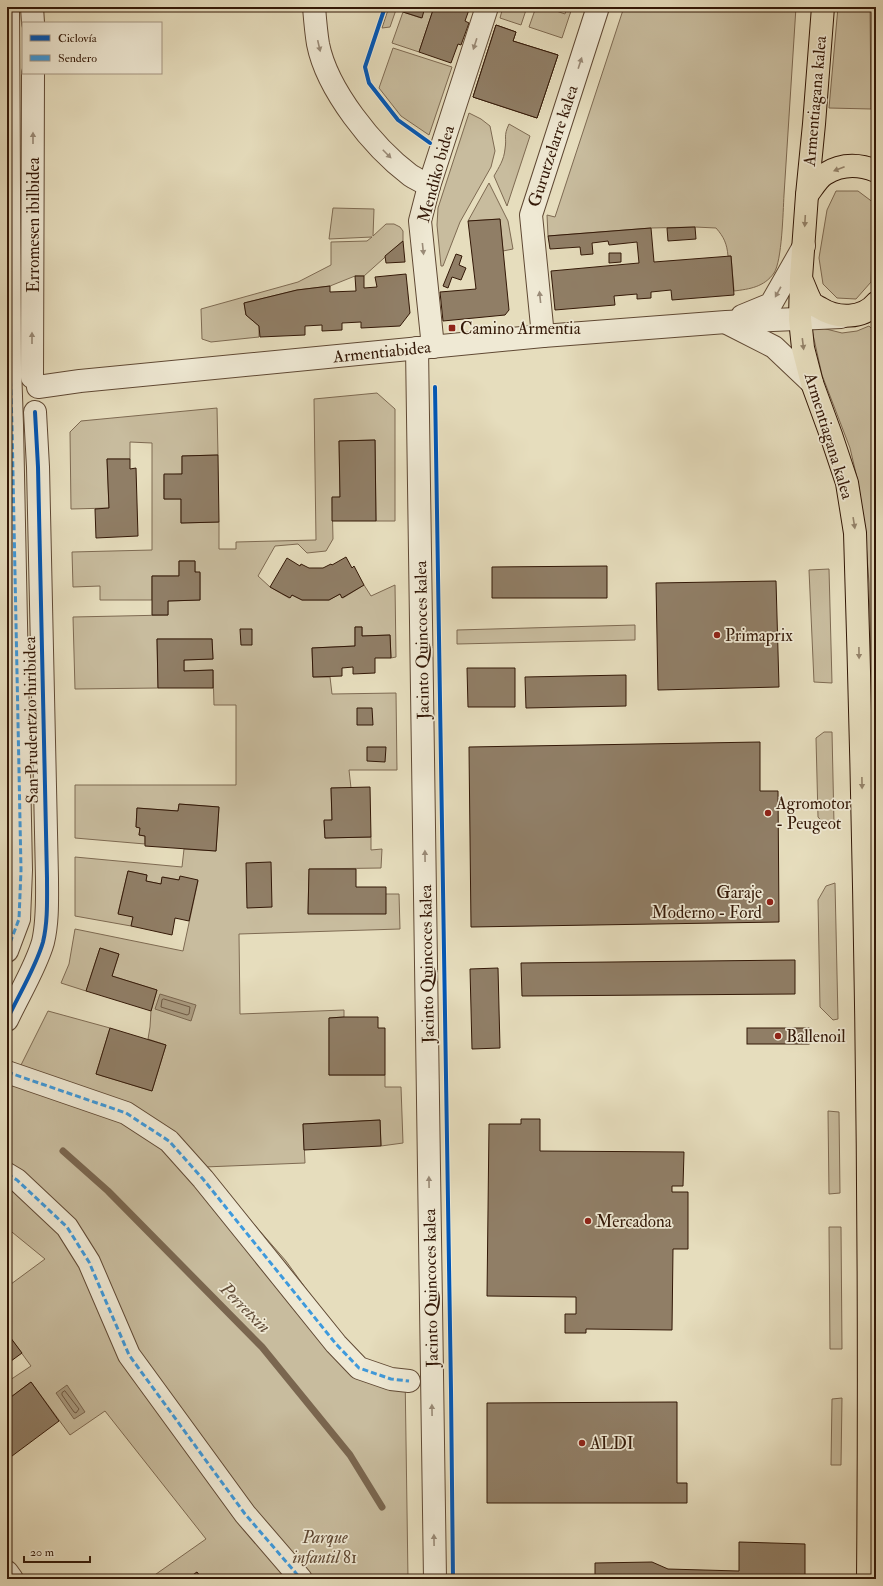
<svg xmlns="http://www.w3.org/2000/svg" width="883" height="1586" font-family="'IM FELL Double Pica',serif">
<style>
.green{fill:#c8bc9e;stroke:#7e6a52}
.water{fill:#a99a7f;stroke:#7a664f}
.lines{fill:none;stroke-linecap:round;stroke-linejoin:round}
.shore{stroke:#6e5943;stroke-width:1}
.stream{stroke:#7a664f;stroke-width:7}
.building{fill:#907e66;stroke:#331807;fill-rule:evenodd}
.street-casing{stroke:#604934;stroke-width:24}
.primary-casing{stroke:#331807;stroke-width:24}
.street{stroke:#efe9d4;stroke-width:22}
.primary{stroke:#e6ddbd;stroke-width:22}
.quiet{stroke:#3e9add;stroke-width:3;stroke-dasharray:6 3;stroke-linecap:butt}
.cycleway-casing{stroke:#efe9d4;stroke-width:6}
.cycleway{stroke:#0057b8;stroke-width:4}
.oneway{fill:#9a8b78}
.oneway2{fill:#95846b}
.poi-dot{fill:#8f2418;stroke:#efe9d4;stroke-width:1.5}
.labels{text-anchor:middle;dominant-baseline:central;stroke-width:3.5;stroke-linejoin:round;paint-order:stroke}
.street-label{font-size:17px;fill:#331807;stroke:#efe9d4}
.poi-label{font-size:17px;fill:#331807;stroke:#efe9d4;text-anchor:start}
.park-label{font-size:17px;font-style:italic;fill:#604934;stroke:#efe9d4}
.water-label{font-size:18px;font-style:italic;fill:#624c37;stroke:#efe9d4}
</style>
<rect width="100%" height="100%" fill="#e6ddbd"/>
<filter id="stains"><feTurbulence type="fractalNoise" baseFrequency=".005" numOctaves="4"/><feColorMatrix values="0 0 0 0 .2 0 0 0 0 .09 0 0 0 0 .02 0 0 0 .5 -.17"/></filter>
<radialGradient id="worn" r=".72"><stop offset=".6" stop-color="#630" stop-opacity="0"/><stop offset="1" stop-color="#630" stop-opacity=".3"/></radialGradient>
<g class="green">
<path d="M 389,7 L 397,7 L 390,27 L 382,28 Z"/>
<path d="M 425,7 L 434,7 L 419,52 L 392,43 L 403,12 L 421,18 Z"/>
<path d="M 503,7 L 527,7 L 521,25 L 500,18 Z"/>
<path d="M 536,7 L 545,7 L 565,14 L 567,7 L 572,8 L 562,38 L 529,27 Z"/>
<path d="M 624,7 L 796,7 C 792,70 788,132 784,195 C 783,212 782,261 774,273 C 764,287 750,289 734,291 L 731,256 L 728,256 C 727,244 724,237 716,228 L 695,227 L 651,228 L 548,236 L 547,215 L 555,217 Z"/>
<path d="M 838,7 L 870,7 L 871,109 L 829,108 Z"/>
<path d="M 393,48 L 452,67 L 429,135 L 401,116 L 379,88 Z"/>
<path d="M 469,113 L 481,119 L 490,126 L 495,151 L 491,167 L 460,222 L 443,266 L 441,266 L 437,225 L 438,208 Z"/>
<path d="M 509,124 L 530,136 L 507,206 L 494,176 C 499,167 504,160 505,149 C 507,137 503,137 509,124 Z"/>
<path d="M 489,183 L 508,221 L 513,249 L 503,251 L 500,219 L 468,221 Z"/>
<path d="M 836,191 L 858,191 L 874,203 L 871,282 L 856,299 L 837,298 L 823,284 L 819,258 L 827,210 Z"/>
<path d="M 333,208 L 374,209 L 373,236 L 386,224 L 394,224 L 400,227 L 403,231 L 403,241 L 364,276 L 355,276 L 330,286 L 297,290 L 244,303 L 246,315 L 259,326 L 259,337 L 211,342 L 202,339 L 201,309 L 298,282 L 331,265 L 331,242 L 367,241 L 372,237 L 329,239 Z"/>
<path d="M 814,326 L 842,333 L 857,331 L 869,326 L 873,330 L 876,425 L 876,875 L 869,583 L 865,530 L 858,482 L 850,448 L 822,375 L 812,330 Z"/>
<path d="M 377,393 L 395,409 L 395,521 L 376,521 L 375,440 L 339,441 L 340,497 L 332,498 L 333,539 L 326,551 L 307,553 L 298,544 L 275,546 L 258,576 L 270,587 L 289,598 L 292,595 L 302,600 L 329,600 L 340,594 L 343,598 L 364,585 L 371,596 L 395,585 L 396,657 L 391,658 L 390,635 L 362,636 L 362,627 L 355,627 L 355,646 L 312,648 L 313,677 L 330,677 L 332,694 L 396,693 L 397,770 L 349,770 L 351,788 L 331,788 L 332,820 L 324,821 L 325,838 L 371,837 L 371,850 L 382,849 L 381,868 L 309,869 L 308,913 L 386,894 L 399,894 L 400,929 L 239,934 L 240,1014 L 344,1010 L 344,1017 L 329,1018 L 329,1075 L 385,1075 L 385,1087 L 401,1087 L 403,1143 L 381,1146 L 380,1120 L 303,1124 L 305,1163 L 204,1167 L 286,1261 L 338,1333 L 367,1364 L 405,1371 L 408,1579 L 202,1579 L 197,1572 L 187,1579 L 180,1579 L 178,1576 L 174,1579 L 149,1579 L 206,1539 L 105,1411 L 70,1435 L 31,1382 L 7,1400 L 7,1382 L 31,1366 L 7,1333 L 7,1287 L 45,1259 L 7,1228 L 7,1093 L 48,1011 L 110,1028 L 96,1074 L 152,1091 L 166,1045 L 148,1039 L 150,1027 L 151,1011 L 157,990 L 112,976 L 119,954 L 100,948 L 86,991 L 61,983 L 69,964 L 75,929 L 183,951 L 198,881 L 180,877 L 179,880 L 163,877 L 161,884 L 146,881 L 147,875 L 128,871 L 118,913 L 133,917 L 131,926 L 75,916 L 75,857 L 182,867 L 184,849 L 216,851 L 219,807 L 179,804 L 178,811 L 137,808 L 136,827 L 140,828 L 139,835 L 145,836 L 145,844 L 75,838 L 75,785 L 236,785 L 236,705 L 214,705 L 213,670 L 184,671 L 184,660 L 213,659 L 212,639 L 157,639 L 158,688 L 75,689 L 73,617 L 168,615 L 168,601 L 200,600 L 200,573 L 195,572 L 195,561 L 179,561 L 179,576 L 152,576 L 152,600 L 100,600 L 100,586 L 73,587 L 72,552 L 152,550 L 152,443 L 130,442 L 130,459 L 107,459 L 109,508 L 71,509 L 70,432 L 81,421 L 217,408 L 218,455 L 182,456 L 182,474 L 164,475 L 164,499 L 181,499 L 181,523 L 219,522 L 219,549 L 236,549 L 236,542 L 316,540 L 314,399 Z"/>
<path d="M 829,569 L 832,683 L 814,682 L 809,570 Z"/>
<path d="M 635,625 L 635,640 L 457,644 L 457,630 Z"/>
<path d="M 824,732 L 832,732 L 834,824 L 825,825 L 818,817 L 816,738 Z"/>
<path d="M 835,883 L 838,1019 L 833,1020 L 820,1007 L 818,900 L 826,886 Z"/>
<path d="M 828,1111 L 839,1112 L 840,1193 L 829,1194 Z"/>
<path d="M 829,1227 L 841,1227 L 842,1349 L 830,1349 Z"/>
<path d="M 842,1398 L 841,1465 L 831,1465 L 832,1399 Z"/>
</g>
<g class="water">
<path d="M 160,994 L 196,1005 L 191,1021 L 155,1009 Z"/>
<path d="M 67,1385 L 85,1412 L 74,1419 L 56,1393 Z"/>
</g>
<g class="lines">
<g class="shore">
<path d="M 164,999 L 190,1007 L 189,1014 L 187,1015 L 161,1007 L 162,1000 Z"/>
<path d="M 65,1391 L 79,1409 L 76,1413 L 74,1412 L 62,1395 L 62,1393 Z"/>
</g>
<path class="stream" d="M 63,1151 L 108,1191 L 262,1347 L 350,1455 L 382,1507"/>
</g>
<g class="building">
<path d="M 405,7 L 425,7 L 422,18 L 403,12 Z"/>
<path d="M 434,7 L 470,7 L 465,21 L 469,23 L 461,45 L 458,44 L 451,63 L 419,52 Z"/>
<path d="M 496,25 L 516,32 L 513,41 L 558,55 L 537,118 L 473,97 ZM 514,62 L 524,64 L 520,78 L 510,75 Z"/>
<path d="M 496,25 L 516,32 L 513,41 L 558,55 L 537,118 L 473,97 Z"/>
<path d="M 500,219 L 509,310 L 505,315 L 443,321 L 440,292 L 476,289 L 468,221 Z"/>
<path d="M 695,227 L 696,239 L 668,241 L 667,228 Z"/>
<path d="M 651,228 L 654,262 L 731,256 L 734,295 L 672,300 L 671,290 L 651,292 L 651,298 L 637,299 L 637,294 L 614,296 L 615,305 L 555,310 L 551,271 L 639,263 L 637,242 L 609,245 L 608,241 L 592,243 L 593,254 L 581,255 L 580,247 L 550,249 L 548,236 Z"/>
<path d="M 403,241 L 405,262 L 386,263 L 385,256 Z"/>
<path d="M 609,253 L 621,253 L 621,262 L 609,263 Z"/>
<path d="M 456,254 L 462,256 L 459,265 L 466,268 L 461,280 L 452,277 L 448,288 L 443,286 Z"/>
<path d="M 406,274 L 410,313 L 400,326 L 361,328 L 361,322 L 342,323 L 342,330 L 322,331 L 322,325 L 305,326 L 305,335 L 260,337 L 259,326 L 246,315 L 244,303 L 297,290 L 330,286 L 330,292 L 356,291 L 355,276 L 364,276 L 364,288 L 377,287 L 375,277 Z"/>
<path d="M 375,440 L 376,521 L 332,521 L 332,497 L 340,497 L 339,441 Z"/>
<path d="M 218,455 L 219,522 L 181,523 L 181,499 L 164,499 L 164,474 L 182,474 L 182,456 Z"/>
<path d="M 107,459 L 130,459 L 130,469 L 136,468 L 138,536 L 96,538 L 95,509 L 109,508 Z"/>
<path d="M 346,557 L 352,568 L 354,566 L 364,585 L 342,598 L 340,594 L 329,600 L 302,600 L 292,595 L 290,598 L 270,587 L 287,558 L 300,566 L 301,564 L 309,568 L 323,568 L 331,564 L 332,565 Z"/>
<path d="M 179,561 L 195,561 L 195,572 L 200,572 L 200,600 L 168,601 L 168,615 L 152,615 L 152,576 L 179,576 Z"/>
<path d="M 607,566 L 607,598 L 492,598 L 492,567 Z"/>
<path d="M 776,581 L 779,687 L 658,690 L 656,583 Z"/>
<path d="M 355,627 L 362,627 L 362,636 L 390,635 L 391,658 L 375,658 L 375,673 L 353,674 L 353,667 L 342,668 L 342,676 L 313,677 L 312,648 L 355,646 Z"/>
<path d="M 240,629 L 252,629 L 252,645 L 241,645 Z"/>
<path d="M 157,639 L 212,639 L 213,659 L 184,660 L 184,671 L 213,670 L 213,688 L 158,688 Z"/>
<path d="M 467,668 L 515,668 L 515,707 L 468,707 Z"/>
<path d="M 626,675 L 626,706 L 526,708 L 525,677 Z"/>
<path d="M 357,708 L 372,708 L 373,725 L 357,725 Z"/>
<path d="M 760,742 L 760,791 L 778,791 L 779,922 L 471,927 L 469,747 Z"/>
<path d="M 367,747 L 386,747 L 385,762 L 367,761 Z"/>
<path d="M 370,787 L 371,837 L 325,838 L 324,820 L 332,820 L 331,788 Z"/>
<path d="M 179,804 L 219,807 L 216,851 L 145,846 L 145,836 L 139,835 L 140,828 L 136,827 L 137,808 L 178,811 Z"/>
<path d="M 271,862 L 272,907 L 247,908 L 246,863 Z"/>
<path d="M 309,869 L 356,869 L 356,887 L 386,887 L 386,914 L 308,914 Z"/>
<path d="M 128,871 L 147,875 L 146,881 L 161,884 L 162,877 L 179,880 L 180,876 L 198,880 L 189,921 L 175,918 L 172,935 L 131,926 L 133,917 L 118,914 Z"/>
<path d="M 100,948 L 119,954 L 112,976 L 157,990 L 151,1011 L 86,991 Z"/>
<path d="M 795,960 L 795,994 L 522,996 L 521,963 Z"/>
<path d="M 498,968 L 500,1048 L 472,1049 L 470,969 Z"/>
<path d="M 344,1017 L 378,1017 L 378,1028 L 385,1028 L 385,1075 L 329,1075 L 329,1018 Z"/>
<path d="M 110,1028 L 166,1045 L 152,1091 L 96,1074 Z"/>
<rect x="747" y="1028" width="62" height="16"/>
<path d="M 521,1119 L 540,1119 L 540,1151 L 684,1152 L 683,1186 L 672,1186 L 672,1192 L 688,1192 L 688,1249 L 673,1249 L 672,1330 L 586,1329 L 586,1333 L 565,1333 L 565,1314 L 576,1314 L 576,1297 L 487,1296 L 489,1124 L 521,1124 Z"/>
<path d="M 380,1120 L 381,1146 L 304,1150 L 303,1124 Z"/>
<path d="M 7,1333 L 22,1353 L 7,1364 Z"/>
<path d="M 31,1382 L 59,1421 L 8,1459 L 7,1400 Z"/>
<path d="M 677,1402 L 677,1483 L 687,1483 L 687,1503 L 487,1503 L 487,1403 Z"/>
<path d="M 739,1542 L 805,1544 L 805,1579 L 595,1579 L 595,1563 L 652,1562 L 668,1569 L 739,1571 Z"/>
<path d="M 197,1572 L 202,1579 L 187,1579 Z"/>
</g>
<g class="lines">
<g class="street-casing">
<g id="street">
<path d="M 32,7 L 33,23"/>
<path d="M 314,7 C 315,19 316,32 318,44 C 327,90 373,147 410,175 C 416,179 423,182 429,186"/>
<path d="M 742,316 L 771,304 L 804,246"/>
<path d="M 727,323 L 774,347 L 812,383"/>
<path d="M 543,336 L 531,215 L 598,7"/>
<path d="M 433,347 L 420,221 L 429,186 L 487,7"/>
<path d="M 417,348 L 435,1579"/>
<path d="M 32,377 L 33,73"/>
<path d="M 38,387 L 80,381 L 543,336 L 726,322 L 841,317"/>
<path d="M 7,951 L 19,919 L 21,870 L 12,425 L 10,367 L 8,7"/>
<path d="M 7,1020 C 18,996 36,967 43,942 C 48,921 47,899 47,878 L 38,467 L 35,412"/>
<path d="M 7,1072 L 126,1113 L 169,1141 L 203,1179 L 336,1344 L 359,1368 L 391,1379 L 409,1381"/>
<path d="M 7,1174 L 17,1180 L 67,1227 L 89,1262 L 129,1355 L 245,1514 L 301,1579"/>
<path d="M 7,1572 L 12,1579"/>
</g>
</g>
<g class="primary-casing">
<g id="primary">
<path d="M 823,7 L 814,124 L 807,195 L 801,278 L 800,319 L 803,348 L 812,383 L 831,435 L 847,483 L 855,533 C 866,881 871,1230 868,1579"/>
<path d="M 807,195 C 812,189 818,178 825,174 C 841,164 859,164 876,171"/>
<path d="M 802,281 C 805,287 808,297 812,303 C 814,305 818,307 820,308 C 837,319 863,319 876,303"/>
</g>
</g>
<use href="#street" class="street"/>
<use href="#primary" class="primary"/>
<g class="quiet">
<path d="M 7,951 L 19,919 L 21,870 L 12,425 L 10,367 L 8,7"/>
<path d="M 7,1072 L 126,1113 L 169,1141 L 203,1179 L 336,1344 L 359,1368 L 391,1379 L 409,1381"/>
<path d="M 7,1174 L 17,1180 L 67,1227 L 89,1262 L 129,1355 L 245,1514 L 301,1579"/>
</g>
<g class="cycleway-casing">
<g id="cycleway">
<path d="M 385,7 L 365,67 L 369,83 L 398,120 L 430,143"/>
<path d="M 435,387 L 451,1390 L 453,1579"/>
<path d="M 7,1020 C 18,996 36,967 43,942 C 48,921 47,899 47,878 L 38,467 L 35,412"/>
</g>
</g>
<use href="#cycleway" class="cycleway"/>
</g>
<defs><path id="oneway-solid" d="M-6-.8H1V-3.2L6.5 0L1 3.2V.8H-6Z"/></defs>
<g class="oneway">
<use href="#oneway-solid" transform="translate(475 44) rotate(108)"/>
<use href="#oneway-solid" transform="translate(319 46) rotate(77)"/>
<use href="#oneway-solid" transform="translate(580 63) rotate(-72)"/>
<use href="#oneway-solid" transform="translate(33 138) rotate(-90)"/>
<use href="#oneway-solid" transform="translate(387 154) rotate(45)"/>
<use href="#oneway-solid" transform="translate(423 249) rotate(84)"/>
<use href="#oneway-solid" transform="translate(778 292) rotate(119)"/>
<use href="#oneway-solid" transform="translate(540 297) rotate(-96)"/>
<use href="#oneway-solid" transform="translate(32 338) rotate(-90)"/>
<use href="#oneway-solid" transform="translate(425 856) rotate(-91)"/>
<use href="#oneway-solid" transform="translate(429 1182) rotate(-91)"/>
<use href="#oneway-solid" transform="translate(432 1410) rotate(-91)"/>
<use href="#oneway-solid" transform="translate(434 1540) rotate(-91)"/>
</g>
<g class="oneway2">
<use href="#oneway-solid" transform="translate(839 169) rotate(159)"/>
<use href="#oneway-solid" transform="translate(805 221) rotate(93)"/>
<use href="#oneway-solid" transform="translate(803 344) rotate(83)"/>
<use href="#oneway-solid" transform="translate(854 523) rotate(81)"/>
<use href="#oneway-solid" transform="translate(859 653) rotate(89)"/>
<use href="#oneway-solid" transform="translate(862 783) rotate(89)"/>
</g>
<g class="poi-dot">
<rect x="448" y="324" width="8" height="8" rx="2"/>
<circle cx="717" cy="635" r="4"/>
<circle cx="768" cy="813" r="4"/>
<circle cx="770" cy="902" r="4"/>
<circle cx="778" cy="1036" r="4"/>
<circle cx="588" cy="1221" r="4"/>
<circle cx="582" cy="1443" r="4"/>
</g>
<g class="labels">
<g class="street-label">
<text transform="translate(815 101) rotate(-85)">Armentiagana kalea</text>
<text transform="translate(553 146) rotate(-72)">Gurutzelarre kalea</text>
<text transform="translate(436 174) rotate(-75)">Mendiko bidea</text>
<text transform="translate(33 225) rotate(-90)">Erromesen ibilbidea</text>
<text transform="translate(382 352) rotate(-6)">Armentiabidea</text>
<text transform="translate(829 436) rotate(73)">Armentiagana kalea</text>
<text transform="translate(422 640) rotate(-91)">Jacinto Quincoces kalea</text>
<text transform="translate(31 720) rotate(-91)">San Prudentzio hiribidea</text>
<text transform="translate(427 964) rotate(-91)">Jacinto Quincoces kalea</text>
<text transform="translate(431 1288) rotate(-91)">Jacinto Quincoces kalea</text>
</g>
<g class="poi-label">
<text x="460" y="328">Camino Armentia</text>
<text x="725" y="635">Primaprix</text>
<text x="776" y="803">Agromotor<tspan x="776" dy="20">- Peugeot</tspan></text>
<text x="762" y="892" text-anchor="end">Garaje<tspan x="762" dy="20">Moderno - Ford</tspan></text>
<text x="786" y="1036">Ballenoil</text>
<text x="596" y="1221">Mercadona</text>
<text x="590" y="1443">ALDI</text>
</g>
<g class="park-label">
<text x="325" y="1537">Parque<tspan x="325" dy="20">infantil 81</tspan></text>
</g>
<g class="water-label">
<text transform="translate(245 1308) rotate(45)">Perretxin</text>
</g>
</g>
<rect width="883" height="1586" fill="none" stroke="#e6ddbd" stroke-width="24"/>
<rect x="8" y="8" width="867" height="1570" fill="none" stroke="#331807" stroke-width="2"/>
<rect x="12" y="12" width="859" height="1562" fill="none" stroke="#331807"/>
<rect x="22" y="22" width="140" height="52" fill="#efe9d4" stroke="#a49582"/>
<rect x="30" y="35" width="20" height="6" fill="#0057b8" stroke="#a49582"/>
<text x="58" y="42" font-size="12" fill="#331807">Ciclovía</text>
<rect x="30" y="55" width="20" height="6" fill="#3e9add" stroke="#a49582"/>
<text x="58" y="62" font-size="12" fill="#331807">Sendero</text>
<path d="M24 1556v6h66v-6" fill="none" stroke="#331807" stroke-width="2"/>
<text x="30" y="1556" font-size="12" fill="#331807" stroke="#efe9d4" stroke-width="3" paint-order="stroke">20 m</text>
<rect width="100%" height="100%" filter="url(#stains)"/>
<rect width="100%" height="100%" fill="url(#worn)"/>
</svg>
